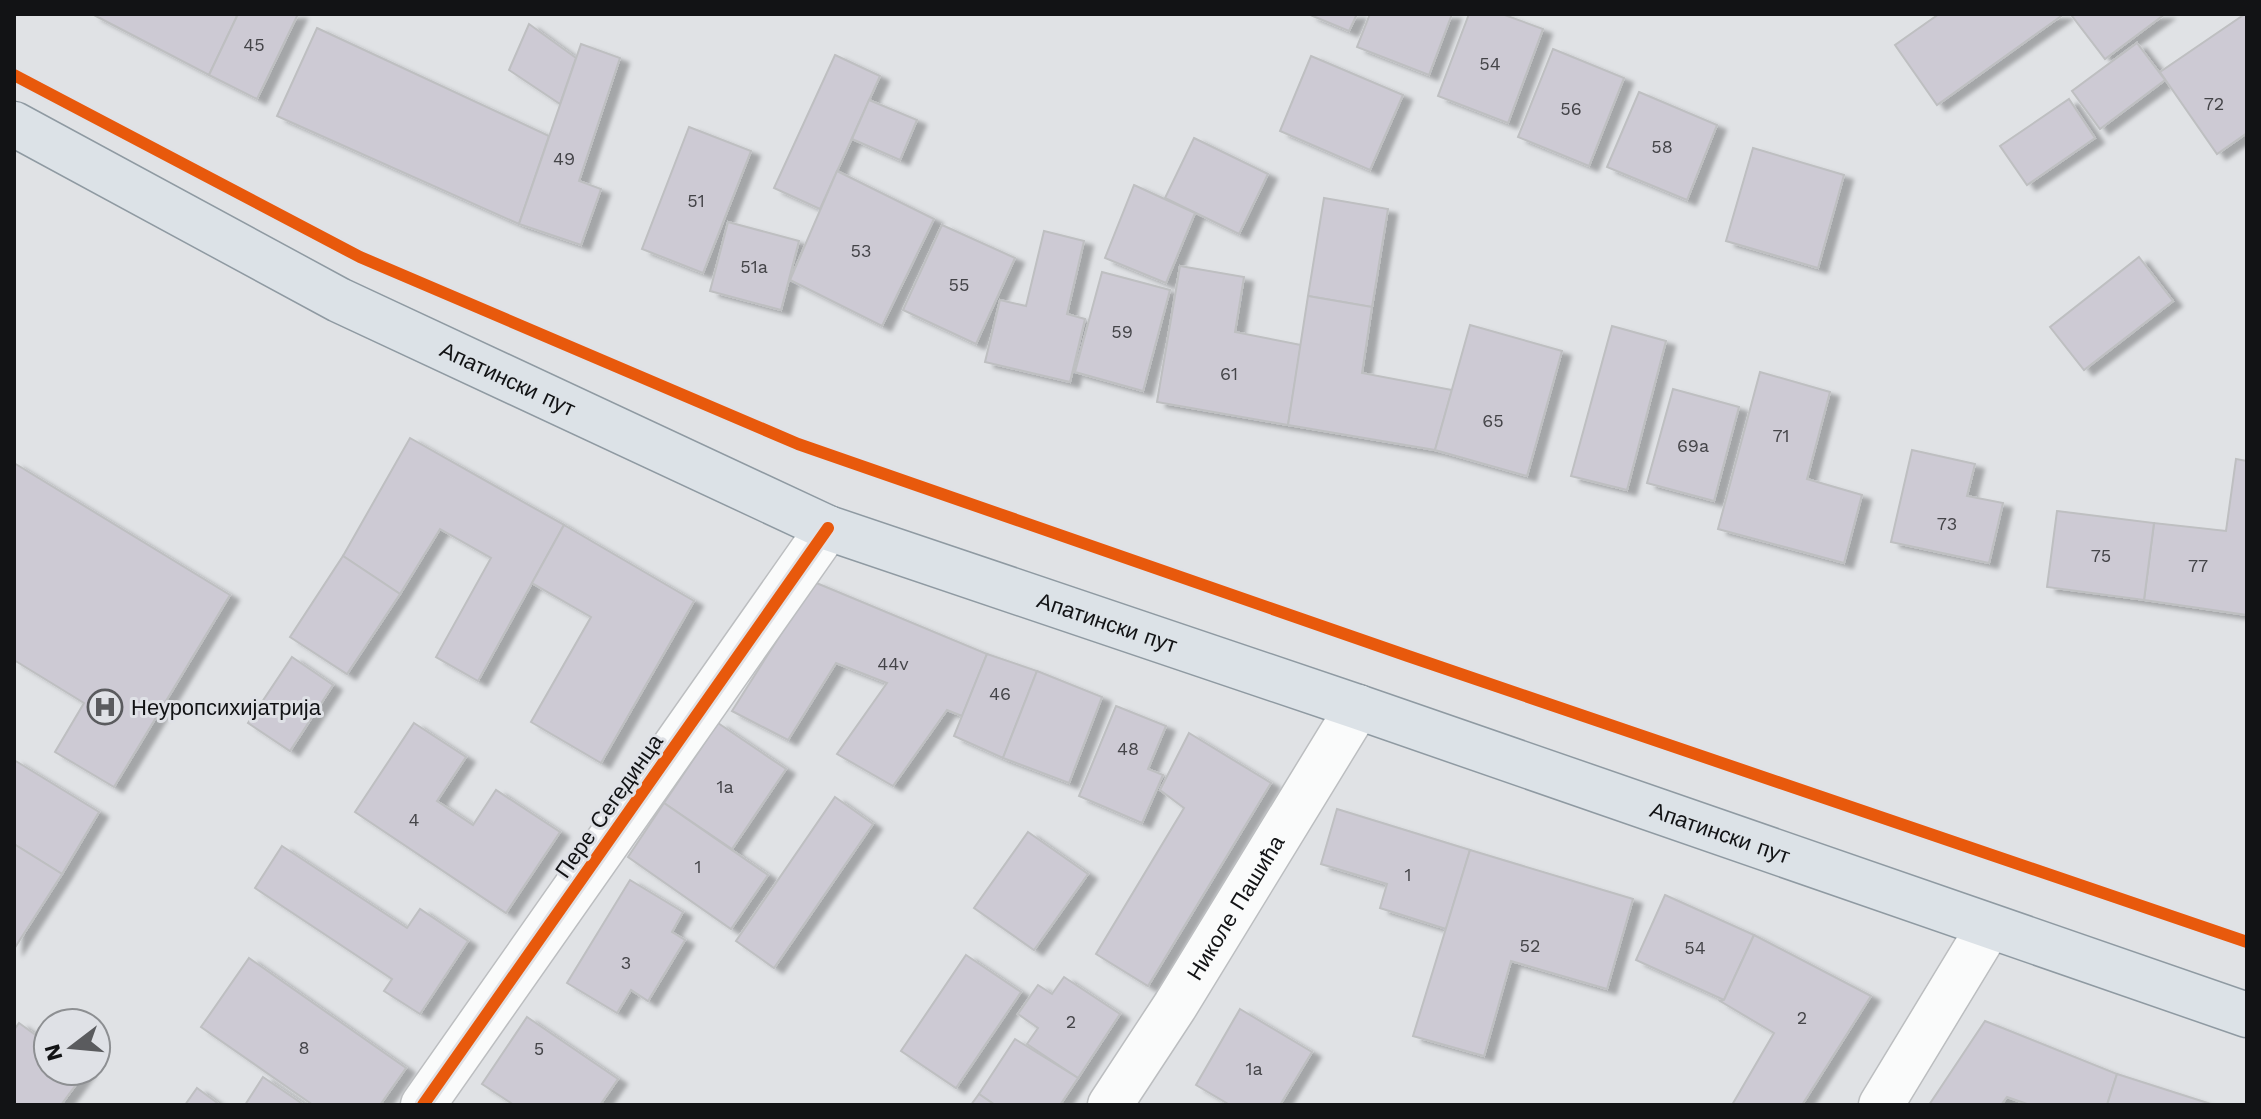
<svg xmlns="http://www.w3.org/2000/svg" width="2261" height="1119" font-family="'Work Sans',sans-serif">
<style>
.building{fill:#cdcad4;stroke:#bebfc1;stroke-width:2;filter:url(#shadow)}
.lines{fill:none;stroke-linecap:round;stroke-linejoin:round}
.street-casing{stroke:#bcbec0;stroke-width:47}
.primary-casing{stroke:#8f9aa2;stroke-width:47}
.street{stroke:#fafbfb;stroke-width:44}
.primary{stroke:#dce2e7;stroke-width:44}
.cycleway-casing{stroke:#dfe1e6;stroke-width:17}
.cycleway{stroke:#e8590c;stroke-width:12}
.labels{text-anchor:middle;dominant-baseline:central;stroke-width:6;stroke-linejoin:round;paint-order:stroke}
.number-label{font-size:18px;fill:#444448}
.street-label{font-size:22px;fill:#121315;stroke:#dfe1e6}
.poi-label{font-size:22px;fill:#121315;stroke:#dfe1e6;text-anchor:start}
</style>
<defs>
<filter id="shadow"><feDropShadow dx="9" dy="5" stdDeviation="2" flood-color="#0004"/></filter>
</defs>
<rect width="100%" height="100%" fill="#e0e2e5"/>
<g class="building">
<path d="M 92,14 L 238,14 L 209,75 Z"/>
<path d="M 238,14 L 298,14 L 257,99 L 209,75 Z"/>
<path d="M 1308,14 L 1357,14 L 1349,31 Z"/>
<path d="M 1370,14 L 1452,14 L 1429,75 L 1357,47 Z"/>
<path d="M 1469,14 L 1502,14 L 1543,29 L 1508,123 L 1438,96 Z"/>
<path d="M 1939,14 L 2064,14 L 1937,105 L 1895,45 Z"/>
<path d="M 2075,14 L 2165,14 L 2105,59 L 2072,16 Z"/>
<path d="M 2245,14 L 2247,14 L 2247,133 L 2217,154 L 2160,72 Z"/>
<path d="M 529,24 L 576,58 L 560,104 L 509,70 Z"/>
<path d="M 317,28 L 549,136 L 519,224 L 277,116 Z"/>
<path d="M 2137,43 L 2165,80 L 2100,129 L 2072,91 Z"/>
<path d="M 581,44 L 620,58 L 579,181 L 601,189 L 581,245 L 519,224 Z"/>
<path d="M 1553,49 L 1624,78 L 1589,166 L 1518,137 Z"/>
<path d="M 835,55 L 880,76 L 820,209 L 774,188 Z"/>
<path d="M 1311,56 L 1403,95 L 1370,170 L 1280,131 Z"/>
<path d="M 1639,92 L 1717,125 L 1687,200 L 1607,167 Z"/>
<path d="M 2069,99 L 2095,138 L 2027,185 L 2000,146 Z"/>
<path d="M 869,100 L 917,120 L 900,160 L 852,139 Z"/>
<path d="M 689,127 L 751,151 L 703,273 L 642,249 Z"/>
<path d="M 1194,138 L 1268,174 L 1239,234 L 1165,198 Z"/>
<path d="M 1753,148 L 1844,175 L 1818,268 L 1726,241 Z"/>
<path d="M 837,171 L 934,219 L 882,326 L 790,280 Z"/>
<path d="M 1134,185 L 1195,213 L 1166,283 L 1105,258 Z"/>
<path d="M 1324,198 L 1388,209 L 1372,307 L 1308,296 Z"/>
<path d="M 728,222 L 799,241 L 781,310 L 710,291 Z"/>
<path d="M 942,225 L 1015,258 L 976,344 L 903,310 Z"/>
<path d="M 1044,231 L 1084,241 L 1067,314 L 1085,319 L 1070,382 L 985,362 L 1000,300 L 1026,306 Z"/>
<path d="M 2139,257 L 2173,301 L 2084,370 L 2050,327 Z"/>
<path d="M 1180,266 L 1244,277 L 1235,332 L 1301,345 L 1288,425 L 1157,402 Z"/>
<path d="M 1102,272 L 1170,290 L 1143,391 L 1075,372 Z"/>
<path d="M 1308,296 L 1372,307 L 1362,373 L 1452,390 L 1435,450 L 1288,425 Z"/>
<path d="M 1470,325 L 1562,351 L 1527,476 L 1435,450 Z"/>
<path d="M 1612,326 L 1666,341 L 1627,490 L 1571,476 Z"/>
<path d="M 1760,372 L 1830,392 L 1807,479 L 1862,495 L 1844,563 L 1718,529 Z"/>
<path d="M 1673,389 L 1739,407 L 1714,501 L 1647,483 Z"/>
<path d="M 410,438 L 564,525 L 478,681 L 436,657 L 491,558 L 440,529 L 400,594 L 343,556 Z"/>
<path d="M 1912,450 L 1975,464 L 1967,496 L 2003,503 L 1989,563 L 1891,542 Z"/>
<path d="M 2236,459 L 2247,461 L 2247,615 L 2144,600 L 2154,523 L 2226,531 Z"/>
<path d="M 14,463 L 230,595 L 114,787 L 55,752 L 84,703 L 14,660 Z"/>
<path d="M 2057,511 L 2154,523 L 2144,600 L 2047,587 Z"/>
<path d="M 564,525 L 694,601 L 601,763 L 531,722 L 591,617 L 532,583 Z"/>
<path d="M 343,556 L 400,594 L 347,674 L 290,637 Z"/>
<path d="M 814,582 L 987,654 L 962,716 L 947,710 L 893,786 L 837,754 L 887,683 L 836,663 L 788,740 L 732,711 Z"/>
<path d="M 987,654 L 1037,671 L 1003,758 L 954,736 Z"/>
<path d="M 292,657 L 333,685 L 290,751 L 248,723 Z"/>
<path d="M 1037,671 L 1102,697 L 1069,783 L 1003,758 Z"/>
<path d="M 1116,706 L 1166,726 L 1148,769 L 1163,775 L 1142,823 L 1079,796 Z"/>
<path d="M 414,723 L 466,757 L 437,801 L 473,825 L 496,790 L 560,832 L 506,913 L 355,812 Z"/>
<path d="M 718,723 L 786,769 L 732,849 L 664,803 Z"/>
<path d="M 1189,733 L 1271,783 L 1148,986 L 1096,954 L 1184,808 L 1160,790 Z"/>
<path d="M 14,760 L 99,812 L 62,874 L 14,844 Z"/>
<path d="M 835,797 L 873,824 L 774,968 L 736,941 Z"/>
<path d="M 664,803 L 768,875 L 731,929 L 628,857 Z"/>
<path d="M 1337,809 L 1470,850 L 1446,929 L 1380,908 L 1387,884 L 1321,864 Z"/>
<path d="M 1028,832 L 1088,874 L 1034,950 L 974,908 Z"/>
<path d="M 14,844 L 62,874 L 14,949 Z"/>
<path d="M 282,846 L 407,928 L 420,909 L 468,941 L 420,1014 L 384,991 L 392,979 L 255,888 Z"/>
<path d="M 1470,850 L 1633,899 L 1607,989 L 1511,961 L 1484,1056 L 1413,1036 Z"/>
<path d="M 630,880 L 683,912 L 672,932 L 685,940 L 648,1001 L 631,990 L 617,1013 L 567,983 Z"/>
<path d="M 1665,895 L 1754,935 L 1724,1000 L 1636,960 Z"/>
<path d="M 1754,935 L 1871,996 L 1802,1105 L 1732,1105 L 1774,1033 L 1720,1001 L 1724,1000 Z"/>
<path d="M 966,955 L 1021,992 L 956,1088 L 901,1051 Z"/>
<path d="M 249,958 L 406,1068 L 380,1105 L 313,1105 L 201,1027 Z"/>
<path d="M 1064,977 L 1120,1014 L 1078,1078 L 1027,1044 L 1038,1028 L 1018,1014 L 1038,985 L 1052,994 Z"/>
<path d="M 1240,1009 L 1312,1052 L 1280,1105 L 1230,1105 L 1196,1085 Z"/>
<path d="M 527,1017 L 618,1079 L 600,1105 L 514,1105 L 482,1084 Z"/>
<path d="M 1985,1021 L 2117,1074 L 2107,1105 L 2030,1105 L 2007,1097 L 2001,1105 L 1929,1105 Z"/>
<path d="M 19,1023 L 48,1044 L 48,1071 L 86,1071 L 61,1105 L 14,1105 L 14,1030 Z"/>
<path d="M 1015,1039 L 1078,1078 L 1060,1105 L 995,1105 L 979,1094 Z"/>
<path d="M 2117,1074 L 2214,1105 L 2107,1105 Z"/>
<path d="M 263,1077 L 304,1105 L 245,1105 Z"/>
<path d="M 197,1088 L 220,1105 L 185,1105 Z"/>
<path d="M 979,1094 L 995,1105 L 971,1105 Z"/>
</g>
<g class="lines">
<g class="street-casing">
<g id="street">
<path d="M 423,1105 L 828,528"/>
<path id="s1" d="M 1110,1105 L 1175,1006 L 1358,707"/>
<path d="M 1881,1105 L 1989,927"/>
</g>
</g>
<g class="primary-casing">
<g id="primary">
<path id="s2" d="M 14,124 L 339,300 L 828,528 L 1358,707 L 2247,1015"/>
</g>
</g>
<use href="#street" class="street"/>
<use href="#primary" class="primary"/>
<g class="cycleway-casing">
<g id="cycleway">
<path d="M 14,75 L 360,257 L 798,444 L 1408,656 L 2247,942"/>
<path d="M 423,1105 L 828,528"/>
</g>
</g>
<use href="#cycleway" class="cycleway"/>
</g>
<defs>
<g id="hospital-ring" transform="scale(1.8)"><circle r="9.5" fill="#dfe1e6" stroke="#5a5b5e" stroke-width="1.5"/><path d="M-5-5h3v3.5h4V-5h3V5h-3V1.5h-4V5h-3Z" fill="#5a5b5e"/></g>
</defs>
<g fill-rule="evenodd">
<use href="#hospital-ring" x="105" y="707"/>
</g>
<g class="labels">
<g class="number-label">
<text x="254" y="44">45</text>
<text x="1490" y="63">54</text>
<text x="2214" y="103">72</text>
<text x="1571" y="108">56</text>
<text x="1662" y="146">58</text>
<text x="564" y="158">49</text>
<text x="696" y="200">51</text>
<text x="861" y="250">53</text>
<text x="754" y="266">51a</text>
<text x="959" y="284">55</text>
<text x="1122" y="331">59</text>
<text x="1229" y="373">61</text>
<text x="1493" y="420">65</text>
<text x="1781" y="435">71</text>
<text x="1693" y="445">69a</text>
<text x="1947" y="523">73</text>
<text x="2101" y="555">75</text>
<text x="2198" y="565">77</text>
<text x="893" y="663">44v</text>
<text x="1000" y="693">46</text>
<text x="1128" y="748">48</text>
<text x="725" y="786">1a</text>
<text x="414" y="819">4</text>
<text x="698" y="866">1</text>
<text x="1408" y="874">1</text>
<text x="1530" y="945">52</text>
<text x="1695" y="947">54</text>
<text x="626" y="962">3</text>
<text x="1802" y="1017">2</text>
<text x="1071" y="1021">2</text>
<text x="304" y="1047">8</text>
<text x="539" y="1048">5</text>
<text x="1254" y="1068">1a</text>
</g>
<g class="street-label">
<text stroke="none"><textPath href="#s2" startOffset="556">Апатински пут</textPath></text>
<text stroke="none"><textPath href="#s2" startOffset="1204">Апатински пут</textPath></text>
<text transform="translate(609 806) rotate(-55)">Пере Сегединца</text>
<text stroke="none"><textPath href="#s2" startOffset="1852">Апатински пут</textPath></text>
<text stroke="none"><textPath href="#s1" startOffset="234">Николе Пашића</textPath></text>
</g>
<g class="poi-label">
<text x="131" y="707">Неуропсихијатрија</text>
</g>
</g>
<rect width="2261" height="1119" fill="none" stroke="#121315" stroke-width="32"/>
<g transform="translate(72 1047) rotate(254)"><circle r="38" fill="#dfe1e6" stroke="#8d8f92" stroke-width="2"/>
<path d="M0-6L14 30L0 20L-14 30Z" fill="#5a5b5e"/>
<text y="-12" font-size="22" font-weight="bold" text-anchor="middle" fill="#121315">N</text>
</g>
</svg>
